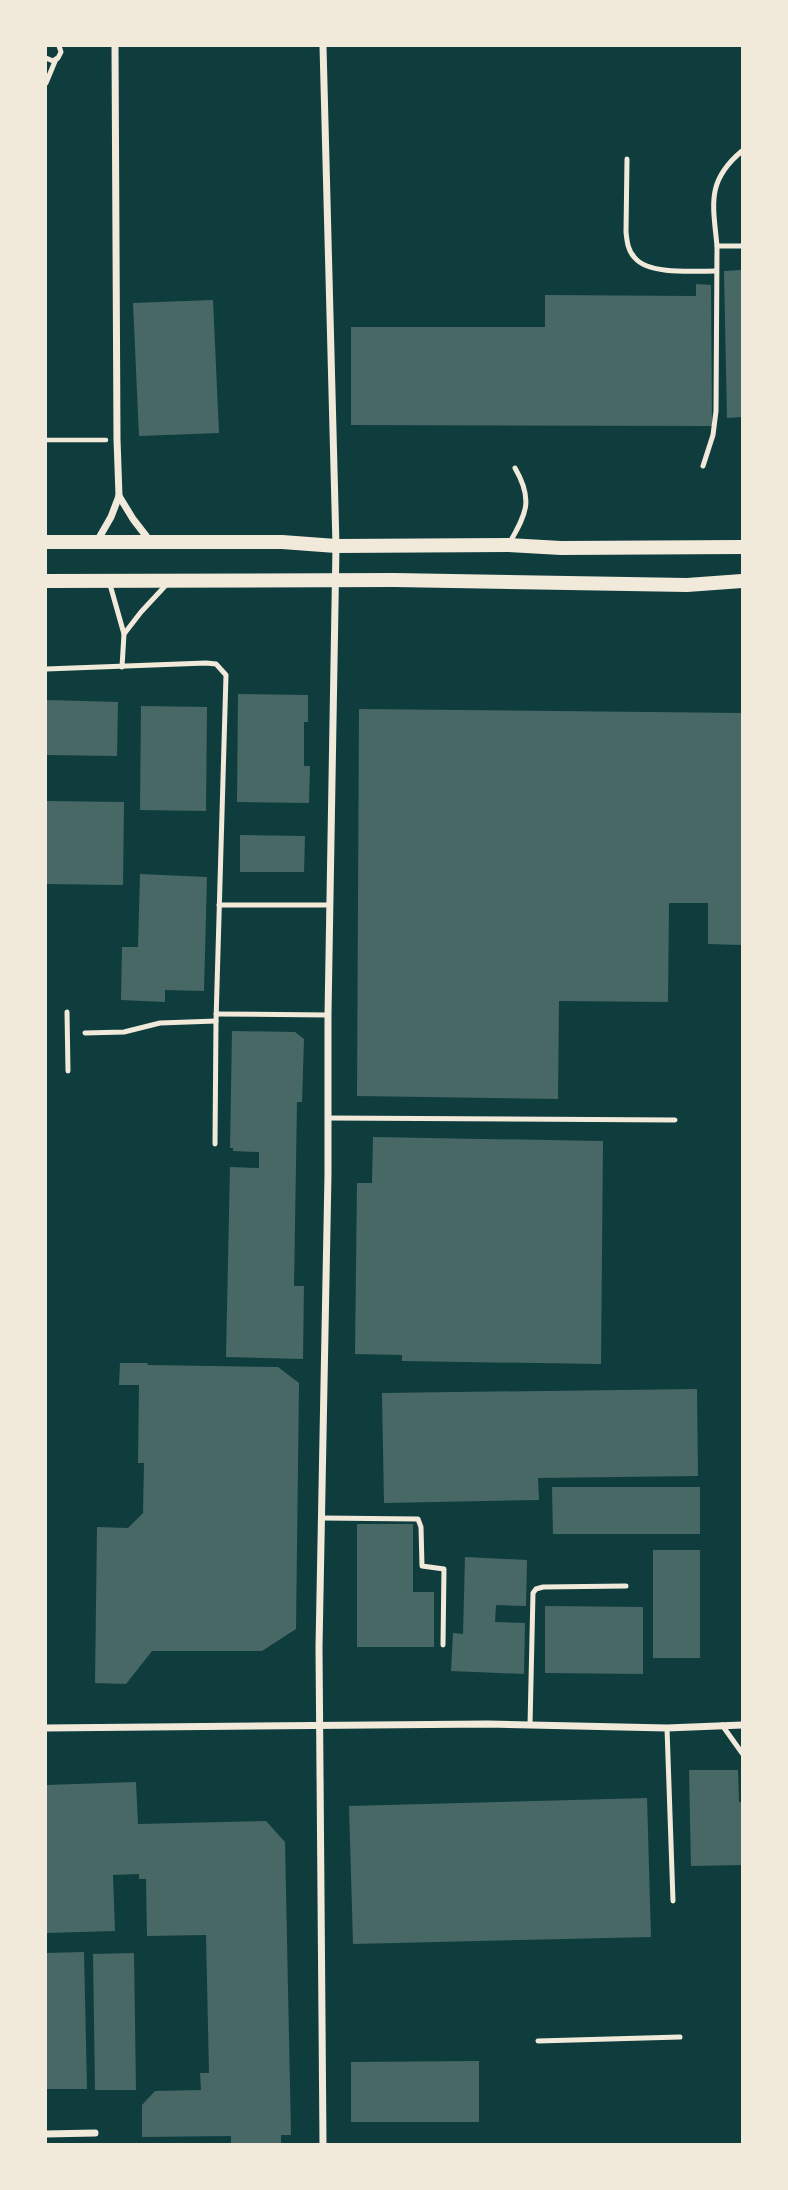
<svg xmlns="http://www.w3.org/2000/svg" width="788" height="2190" font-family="Georgia,serif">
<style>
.building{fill:#486865}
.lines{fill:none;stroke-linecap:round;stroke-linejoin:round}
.path{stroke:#f1e9da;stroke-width:4.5}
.service{stroke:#f1e9da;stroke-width:5}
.minor{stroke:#f1e9da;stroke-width:7}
.secondary{stroke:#f1e9da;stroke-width:14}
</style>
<rect width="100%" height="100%" fill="#0f3d3e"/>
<g class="building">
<path d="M 742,270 L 742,417 L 727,418 L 724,271 Z"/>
<path d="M 696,284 L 711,285 L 712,426 L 351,425 L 351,327 L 545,327 L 545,295 L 696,296 Z"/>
<path d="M 213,300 L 219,433 L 139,436 L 133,303 Z"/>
<path d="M 238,694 L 308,695 L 308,722 L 304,722 L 304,766 L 310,766 L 309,803 L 237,802 Z"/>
<path d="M 46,700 L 118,702 L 117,756 L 46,755 Z"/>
<path d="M 141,706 L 207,707 L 206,811 L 140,810 Z"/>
<path d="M 359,709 L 742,713 L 742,945 L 708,944 L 708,903 L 669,903 L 668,1002 L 559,1001 L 558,1099 L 357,1096 Z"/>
<path d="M 46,801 L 124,802 L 123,885 L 46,884 Z"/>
<path d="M 240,835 L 305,836 L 304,872 L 240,872 Z"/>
<path d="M 140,874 L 207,877 L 204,991 L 165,990 L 165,1002 L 121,1000 L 122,947 L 138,947 Z"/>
<path d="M 232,1031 L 295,1032 L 304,1039 L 302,1102 L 297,1102 L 294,1286 L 304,1286 L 303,1359 L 226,1357 L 230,1167 L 259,1168 L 259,1152 L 233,1151 L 233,1148 L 230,1148 Z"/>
<path d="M 373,1137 L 603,1141 L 601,1364 L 402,1361 L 402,1355 L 355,1354 L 357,1183 L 372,1183 Z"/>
<path d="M 120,1363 L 147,1363 L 148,1365 L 278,1367 L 299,1383 L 296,1629 L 262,1651 L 152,1651 L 126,1684 L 95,1683 L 97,1527 L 128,1528 L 143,1513 L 144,1463 L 138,1463 L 139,1385 L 119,1385 Z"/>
<path d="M 697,1389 L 698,1476 L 538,1478 L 539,1500 L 384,1503 L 382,1393 Z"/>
<path d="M 552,1487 L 700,1487 L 700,1534 L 553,1534 Z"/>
<path d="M 357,1524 L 413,1524 L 413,1592 L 434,1592 L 434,1647 L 357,1647 Z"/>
<rect x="653" y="1550" width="47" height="108"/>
<path d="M 465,1557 L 527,1560 L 526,1606 L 496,1605 L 495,1622 L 525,1623 L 524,1674 L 451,1671 L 453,1633 L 463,1634 Z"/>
<path d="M 545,1606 L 643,1607 L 643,1674 L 545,1673 Z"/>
<path d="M 689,1770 L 738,1770 L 739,1802 L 742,1802 L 742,1865 L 691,1866 Z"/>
<path d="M 136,1782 L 138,1824 L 266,1821 L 285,1842 L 291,2135 L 281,2135 L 281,2144 L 231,2144 L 231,2136 L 142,2137 L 142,2105 L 155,2091 L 201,2090 L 200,2073 L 209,2073 L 206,1935 L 147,1936 L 146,1879 L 139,1879 L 139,1874 L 113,1875 L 115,1931 L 46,1933 L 46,1785 Z"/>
<path d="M 647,1798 L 651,1937 L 353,1944 L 349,1806 Z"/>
<path d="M 84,1952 L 87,2089 L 46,2089 L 46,1953 Z"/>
<path d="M 134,1953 L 136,2090 L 95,2090 L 93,1954 Z"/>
<path d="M 479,2061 L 479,2122 L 351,2122 L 351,2062 Z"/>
</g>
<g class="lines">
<path class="path" d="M 46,440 L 106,440"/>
<g class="service">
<path d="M 46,58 L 53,61 L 58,58 L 61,52 L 59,46"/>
<path d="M 46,83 L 56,59"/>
<path d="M 627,159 L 626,232 C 627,242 628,251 635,258 C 649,275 695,271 716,271"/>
<path d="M 717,246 C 713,204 706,181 742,151"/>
<path d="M 703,466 L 713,435 L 716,411 L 717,246 L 742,246"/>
<path d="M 510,542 C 527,513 533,499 515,468"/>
<path d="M 109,581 L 124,634 L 122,667"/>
<path d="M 124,634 L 141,612 L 167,584"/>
<path d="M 46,669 L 206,663 L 216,664 L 226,675 L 216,1021 L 215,1144"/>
<path d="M 219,905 L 330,905"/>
<path d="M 67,1012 L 68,1071"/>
<path d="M 216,1014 L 328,1015"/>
<path d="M 85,1033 L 124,1032 L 160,1023 L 216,1021"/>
<path d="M 328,1118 L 675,1120"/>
<path d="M 322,1518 L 418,1519 L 421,1527 L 422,1566 L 444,1569 L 443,1645"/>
<path d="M 530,1725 L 533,1593 L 536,1589 L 543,1587 L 626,1586"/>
<path d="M 722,1725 L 742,1753"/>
<path d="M 667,1728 L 673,1901"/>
<path d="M 538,2041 L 680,2037"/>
</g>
<g class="minor">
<path d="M 323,46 L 336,546 L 328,1015 L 328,1174 L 319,1647 L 323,2144"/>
<path d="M 119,496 L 133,519 L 150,541"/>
<path d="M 96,543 L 111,517 L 119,496 L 117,439 L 115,46"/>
<path d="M 46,1728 L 488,1724 L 667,1728 L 742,1725"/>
<path d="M 46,2134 L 95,2133"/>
</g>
<g class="secondary">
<path d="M 46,542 L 282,542 L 336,546 L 508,545 L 561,548 L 742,547"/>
<path d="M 46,581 L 394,580 L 687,585 L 742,581"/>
</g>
</g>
<rect width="788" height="2190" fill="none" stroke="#f1e9da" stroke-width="94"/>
</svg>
